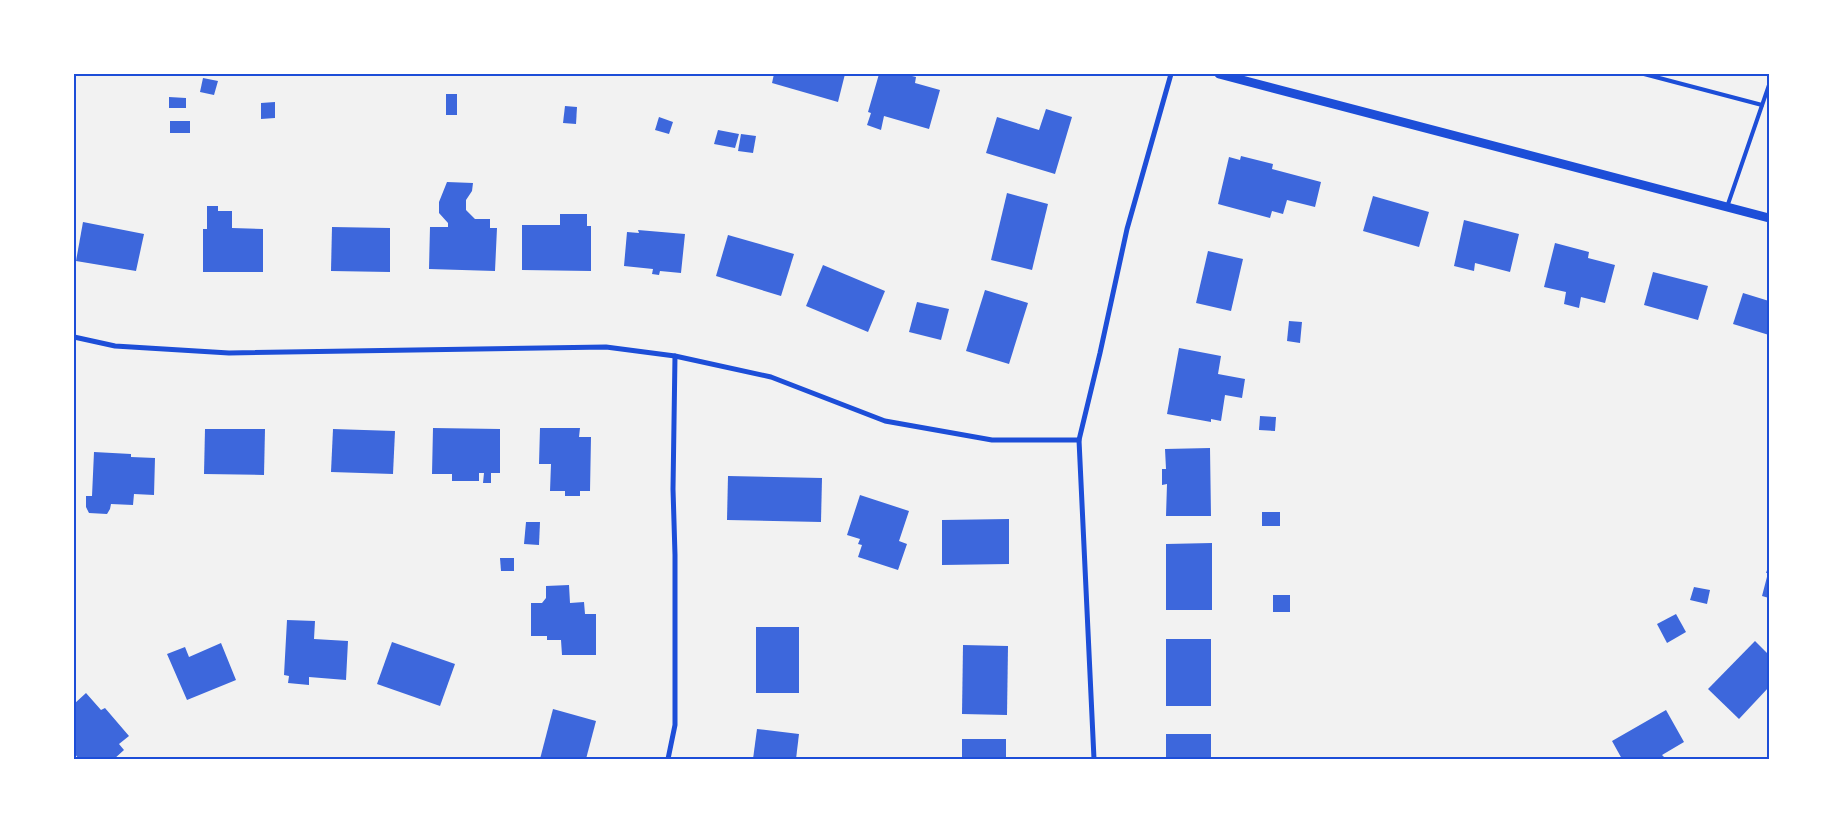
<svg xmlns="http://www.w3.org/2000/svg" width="1843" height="833" font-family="'IBM Plex Sans',sans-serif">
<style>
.building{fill:#3d67dc}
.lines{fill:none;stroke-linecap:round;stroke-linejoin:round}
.service{stroke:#1d4ed8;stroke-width:4}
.minor{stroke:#1d4ed8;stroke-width:5}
.tertiary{stroke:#1d4ed8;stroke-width:9}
.neatline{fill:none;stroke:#1d4ed8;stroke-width:2}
</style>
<rect width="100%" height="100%" fill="#f2f2f2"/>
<g class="building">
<path d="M 774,74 L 845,74 L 838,102 L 772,83 Z"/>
<path d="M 879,74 L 904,74 L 916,77 L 915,83 L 940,90 L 929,129 L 884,116 L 881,130 L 867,125 L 871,113 L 868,112 Z"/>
<path d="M 203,78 L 218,81 L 214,95 L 200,92 Z"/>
<rect x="446" y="94" width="11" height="21"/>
<path d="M 169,97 L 186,98 L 186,108 L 169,108 Z"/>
<path d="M 275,102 L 275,118 L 261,119 L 261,103 Z"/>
<path d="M 565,106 L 577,107 L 576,124 L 563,123 Z"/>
<path d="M 1046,109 L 1072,117 L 1055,174 L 986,153 L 997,117 L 1039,130 Z"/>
<path d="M 659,117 L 673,122 L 669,134 L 655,130 Z"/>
<rect x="170" y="121" width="20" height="12"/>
<path d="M 718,130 L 739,134 L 735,148 L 714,144 Z"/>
<path d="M 741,134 L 756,136 L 753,153 L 738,151 Z"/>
<path d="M 1241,156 L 1273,164 L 1272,169 L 1321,182 L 1315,207 L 1287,200 L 1283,214 L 1272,211 L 1270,218 L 1218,204 L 1229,157 L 1240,160 Z"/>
<path d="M 447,182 L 473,183 L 472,191 L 466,200 L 466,210 L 475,219 L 490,219 L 490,228 L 497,228 L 495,271 L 429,269 L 430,227 L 448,227 L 448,223 L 439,213 L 439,202 Z"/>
<path d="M 1007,193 L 1048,204 L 1032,270 L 991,260 Z"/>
<path d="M 1373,196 L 1429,212 L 1419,247 L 1363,231 Z"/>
<path d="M 207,206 L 218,206 L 218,211 L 232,211 L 232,228 L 263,229 L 263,272 L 203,272 L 203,229 L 207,229 Z"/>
<path d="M 560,214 L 587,214 L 587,226 L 591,226 L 591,271 L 522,270 L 522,225 L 560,225 Z"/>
<path d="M 1464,220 L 1519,234 L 1510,272 L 1475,263 L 1474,271 L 1454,266 Z"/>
<path d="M 83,222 L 144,234 L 136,271 L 76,261 Z"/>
<path d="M 332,227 L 390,228 L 390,272 L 331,271 Z"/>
<path d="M 638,230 L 685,234 L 681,273 L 660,271 L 659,275 L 652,274 L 653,269 L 624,266 L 627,232 L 639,233 Z"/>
<path d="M 728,235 L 794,254 L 781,296 L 716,276 Z"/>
<path d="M 1555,243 L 1589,252 L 1588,258 L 1615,265 L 1605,303 L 1581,297 L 1579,308 L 1564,304 L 1566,292 L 1544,287 Z"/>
<path d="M 1208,251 L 1243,259 L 1231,311 L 1196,303 Z"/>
<path d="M 823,265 L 885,291 L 868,332 L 806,306 Z"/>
<path d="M 1653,272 L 1708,286 L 1698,320 L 1644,305 Z"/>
<path d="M 985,290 L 1028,303 L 1009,364 L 966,351 Z"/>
<path d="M 1743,293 L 1769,301 L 1769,335 L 1733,324 Z"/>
<path d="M 917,302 L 949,309 L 941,340 L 909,332 Z"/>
<path d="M 1289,321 L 1302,322 L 1300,343 L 1287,341 Z"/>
<path d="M 1179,348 L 1221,356 L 1218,374 L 1245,379 L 1242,398 L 1225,395 L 1221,421 L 1211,419 L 1211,422 L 1167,414 Z"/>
<path d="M 1260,416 L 1276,417 L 1275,431 L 1259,430 Z"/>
<path d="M 433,428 L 500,429 L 500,473 L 491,473 L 491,483 L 483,483 L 484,473 L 479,473 L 479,481 L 452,481 L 452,474 L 432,474 Z"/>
<path d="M 540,428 L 580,428 L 579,437 L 591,437 L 590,491 L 580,491 L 580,496 L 565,496 L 565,491 L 550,491 L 551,464 L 539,464 Z"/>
<path d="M 205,429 L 265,429 L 264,475 L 204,474 Z"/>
<path d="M 333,429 L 395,431 L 393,474 L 331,472 Z"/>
<path d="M 1210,448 L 1211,516 L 1166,516 L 1167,484 L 1162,485 L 1162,469 L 1166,469 L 1165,449 Z"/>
<path d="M 94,452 L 131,454 L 131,457 L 155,458 L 154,495 L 134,494 L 133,505 L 111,504 L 110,509 L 107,514 L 89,513 L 86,507 L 86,496 L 92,496 Z"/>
<path d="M 728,476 L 822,478 L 821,522 L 727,520 Z"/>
<path d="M 860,495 L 909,511 L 899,541 L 907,544 L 898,570 L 858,557 L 862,545 L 858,544 L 860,539 L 847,535 Z"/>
<rect x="1262" y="512" width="18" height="14"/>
<path d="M 1009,519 L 1009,564 L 942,565 L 942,520 Z"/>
<path d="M 526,522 L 540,522 L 539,545 L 524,544 Z"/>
<path d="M 1212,543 L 1212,610 L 1166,610 L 1166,544 Z"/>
<path d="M 500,558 L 514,558 L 514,571 L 501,571 Z"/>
<path d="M 1769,564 L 1769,598 L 1762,596 L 1768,573 L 1766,573 Z"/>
<path d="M 569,585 L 570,603 L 584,602 L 585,614 L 596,614 L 596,655 L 562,655 L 561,640 L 547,640 L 547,636 L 531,636 L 531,603 L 542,603 L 546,598 L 546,586 Z"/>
<path d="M 1694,587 L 1710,590 L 1707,604 L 1690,600 Z"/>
<rect x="1273" y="595" width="17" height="17"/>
<path d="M 1676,614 L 1686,632 L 1667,643 L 1657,624 Z"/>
<path d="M 287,620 L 315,621 L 314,639 L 348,641 L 346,680 L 309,677 L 309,685 L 288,683 L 289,676 L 284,675 Z"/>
<rect x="756" y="627" width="43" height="66"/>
<rect x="1166" y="639" width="45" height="67"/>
<path d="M 1755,641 L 1769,655 L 1769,687 L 1739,719 L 1708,689 Z"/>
<path d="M 392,642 L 455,664 L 440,706 L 377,684 Z"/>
<path d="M 221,643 L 236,680 L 187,700 L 167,654 L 185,647 L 189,657 Z"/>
<path d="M 963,645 L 1008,646 L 1007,715 L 962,714 Z"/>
<path d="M 86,693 L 101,710 L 105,708 L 129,736 L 119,744 L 124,750 L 114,759 L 79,759 L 74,753 L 74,704 Z"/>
<path d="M 553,709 L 596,721 L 586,759 L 540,759 Z"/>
<path d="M 1666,710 L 1684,742 L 1662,755 L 1664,757 L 1660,759 L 1622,759 L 1612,741 Z"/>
<path d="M 757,729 L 799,734 L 796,759 L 753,759 Z"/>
<rect x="1166" y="734" width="45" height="25"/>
<rect x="962" y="739" width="44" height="20"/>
</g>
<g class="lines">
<g class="service">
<path d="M 1644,74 L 1762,105"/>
<path d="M 1727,207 L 1769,85"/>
</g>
<g class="minor">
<path d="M 74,337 L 115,346 L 229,353 L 606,347 L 675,356 L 771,377 L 885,421 L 992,440 L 1079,440"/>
<path d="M 668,759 L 675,725 L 675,555 L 673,489 L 675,356"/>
<path d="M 1094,759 L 1079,440 L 1100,353 L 1127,229 L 1171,74"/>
</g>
<path class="tertiary" d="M 1219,74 L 1769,218"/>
</g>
<rect width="1843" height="833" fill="none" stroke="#ffffff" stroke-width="150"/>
<rect x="75" y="75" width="1693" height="683" class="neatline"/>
</svg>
